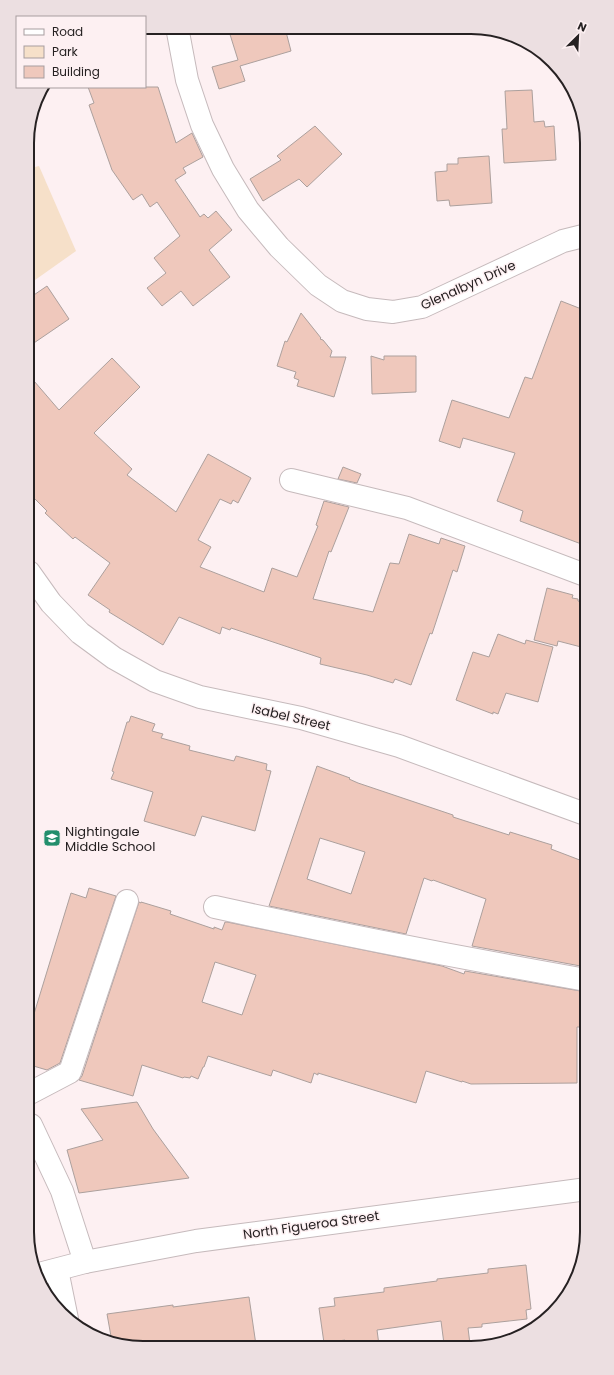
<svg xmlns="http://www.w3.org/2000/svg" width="614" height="1375" font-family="Poppins,sans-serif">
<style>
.green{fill:#f6e0c9}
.building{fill:#efc8bc;stroke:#aca09d;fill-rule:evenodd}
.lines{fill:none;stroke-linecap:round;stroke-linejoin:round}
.minor-casing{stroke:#c6babc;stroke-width:24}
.major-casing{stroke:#c6babc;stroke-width:24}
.minor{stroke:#fff;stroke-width:22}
.major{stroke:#fff;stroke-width:22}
.labels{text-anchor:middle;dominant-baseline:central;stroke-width:3;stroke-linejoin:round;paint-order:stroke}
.street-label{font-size:13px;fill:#262122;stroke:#fdf0f2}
.poi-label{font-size:13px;fill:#262122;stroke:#fdf0f2;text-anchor:start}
.rim{fill:none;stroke:#262122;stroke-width:2}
</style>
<rect width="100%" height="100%" fill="#fdf0f2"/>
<path class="green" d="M 39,166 L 76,251 L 28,285 L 27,169 Z"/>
<g class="building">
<path d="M 228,28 L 285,28 L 291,51 L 240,66 L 245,81 L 219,89 L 212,67 L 238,60 Z"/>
<path d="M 88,87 L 158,87 L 176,143 L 192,133 L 203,157 L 183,168 L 186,173 L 175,180 L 200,217 L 204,214 L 208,218 L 216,211 L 232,230 L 209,250 L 230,277 L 193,306 L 181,291 L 162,306 L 147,288 L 166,273 L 154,258 L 180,236 L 157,202 L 150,207 L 142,194 L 133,200 L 112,170 L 89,105 L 94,103 Z"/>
<path d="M 532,90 L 534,122 L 544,121 L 545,127 L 554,126 L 556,160 L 504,163 L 502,129 L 507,129 L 505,91 Z"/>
<path d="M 315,126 L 342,154 L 307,187 L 299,179 L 263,201 L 250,179 L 281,160 L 277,156 Z"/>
<path d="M 489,156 L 492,203 L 450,206 L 449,200 L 437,201 L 435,172 L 447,171 L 447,164 L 458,164 L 458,158 Z"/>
<path d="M 47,286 L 69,319 L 28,347 L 28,299 Z"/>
<path d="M 561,301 L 584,310 L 584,545 L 520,521 L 523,511 L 497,501 L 515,453 L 463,438 L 460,448 L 439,441 L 452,400 L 509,418 L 525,377 L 532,379 Z"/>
<path d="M 301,313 L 321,338 L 320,339 L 323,340 L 332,351 L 330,357 L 346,357 L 334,397 L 297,386 L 299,380 L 294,378 L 296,372 L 277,366 L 285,341 L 287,342 Z"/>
<path d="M 371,356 L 384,360 L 384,356 L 416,356 L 416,392 L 372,394 Z"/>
<path d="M 112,358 L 140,387 L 94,433 L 132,469 L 127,475 L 176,512 L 208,454 L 251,478 L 238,503 L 233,500 L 231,504 L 220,499 L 198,540 L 211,547 L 200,567 L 264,592 L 272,568 L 297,577 L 318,526 L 316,525 L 324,501 L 349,507 L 331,552 L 329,551 L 313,599 L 373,612 L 390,563 L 399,564 L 409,534 L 439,544 L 441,538 L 465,546 L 457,572 L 453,570 L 432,634 L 430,633 L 411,685 L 395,679 L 393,683 L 367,675 L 320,664 L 321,658 L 231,628 L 230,630 L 222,627 L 220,634 L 179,617 L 163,645 L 109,612 L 110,610 L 88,595 L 110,563 L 75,537 L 73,539 L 45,513 L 47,511 L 28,492 L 28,374 L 59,410 Z"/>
<path d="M 343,467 L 361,474 L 357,483 L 338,479 Z"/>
<path d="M 547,588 L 573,595 L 572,598 L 578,599 L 578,601 L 585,603 L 585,648 L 558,641 L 557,646 L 534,640 Z"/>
<path d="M 498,634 L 525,644 L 526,640 L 553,647 L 538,702 L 506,693 L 498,714 L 493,712 L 493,714 L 456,700 L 473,652 L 489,657 Z"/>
<path d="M 131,716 L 155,724 L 152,731 L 163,734 L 161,738 L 190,746 L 189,750 L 234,761 L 236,756 L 267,764 L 266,770 L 271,771 L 255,831 L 202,816 L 195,836 L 144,821 L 153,792 L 111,779 L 114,772 L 112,771 L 127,722 L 129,722 Z"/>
<path d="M 317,766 L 350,778 L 349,779 L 358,783 L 453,815 L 453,817 L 509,835 L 510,832 L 552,845 L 551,849 L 585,862 L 586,967 L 472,946 L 486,899 L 433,880 L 432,881 L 424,878 L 406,934 L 269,906 ZM 320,838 L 365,852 L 351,894 L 307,879 Z"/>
<path d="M 89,888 L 116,896 L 60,1063 L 47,1070 L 30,1065 L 30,1027 L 71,893 L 86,898 Z"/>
<path d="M 139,902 L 141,903 L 141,902 L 171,911 L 170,914 L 214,929 L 214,927 L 222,930 L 225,922 L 227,922 L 442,966 L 464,974 L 465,971 L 586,992 L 586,1027 L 577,1027 L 577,1083 L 471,1084 L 462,1081 L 462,1082 L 426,1071 L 416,1103 L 318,1073 L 318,1075 L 314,1073 L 311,1083 L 273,1070 L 271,1076 L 208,1056 L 204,1067 L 203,1067 L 198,1079 L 191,1076 L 190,1078 L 184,1077 L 183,1078 L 142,1065 L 133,1096 L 79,1080 L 82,1076 ZM 215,962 L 256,975 L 242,1015 L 202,1002 Z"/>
<path d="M 137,1102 L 153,1129 L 189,1178 L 79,1193 L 67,1150 L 103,1140 L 81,1109 Z"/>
<path d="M 526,1265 L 531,1309 L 526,1310 L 527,1319 L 482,1324 L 482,1327 L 468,1328 L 470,1344 L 444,1344 L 441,1321 L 377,1330 L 379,1345 L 351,1345 L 351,1343 L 346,1343 L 345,1340 L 324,1343 L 319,1308 L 335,1306 L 334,1298 L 384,1292 L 384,1288 L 437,1281 L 437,1279 L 488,1273 L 488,1269 Z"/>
<path d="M 249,1297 L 256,1345 L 121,1346 L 112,1342 L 107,1314 L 173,1305 L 173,1307 Z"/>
</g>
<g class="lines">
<g class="minor-casing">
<g id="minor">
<path d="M 177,27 L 187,80 L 202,125 L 223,169 L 248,210 L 279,247 L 318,285 L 342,301 L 367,309 L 393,312 L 422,307 L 563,241 L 583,236"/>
<path d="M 291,480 L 407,508 L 585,575"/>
<path d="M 29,572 L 51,603 L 80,633 L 114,658 L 155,681 L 200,697 L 301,718 L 399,746 L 585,814"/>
<path d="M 215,907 C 338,934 462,958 586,980"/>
<path d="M 30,1093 L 70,1072 L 127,901"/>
<path d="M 31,1125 L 62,1191 L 85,1262"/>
<path d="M 57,1270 L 67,1319"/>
</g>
</g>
<g class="major-casing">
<path id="major" d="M 39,1274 L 85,1262 L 196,1241 L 587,1189"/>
</g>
<use href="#minor" class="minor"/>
<use href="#major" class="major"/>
</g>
<defs>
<g id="school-square" transform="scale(0.9)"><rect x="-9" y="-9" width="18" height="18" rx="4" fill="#228e6c" stroke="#fdf0f2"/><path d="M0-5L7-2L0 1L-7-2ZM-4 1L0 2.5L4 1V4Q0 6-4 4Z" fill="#fff"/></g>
</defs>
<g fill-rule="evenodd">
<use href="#school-square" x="52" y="838"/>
</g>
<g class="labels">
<g class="street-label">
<text transform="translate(468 285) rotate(-24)">Glenalbyn Drive</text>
<text transform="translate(291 717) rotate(13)">Isabel Street</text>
<text transform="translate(311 1225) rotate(-8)">North Figueroa Street</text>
</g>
<g class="poi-label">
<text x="65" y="831">Nightingale<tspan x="65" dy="15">Middle School</tspan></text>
</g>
</g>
<path d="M0 0H614V1375H0ZM143 34H471A109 109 0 0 1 580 143V1232A109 109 0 0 1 471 1341H143A109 109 0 0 1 34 1232V143A109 109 0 0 1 143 34Z" fill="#ecdfe1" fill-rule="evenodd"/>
<path class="rim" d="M143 34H471A109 109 0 0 1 580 143V1232A109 109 0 0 1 471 1341H143A109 109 0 0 1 34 1232V143A109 109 0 0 1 143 34Z"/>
<rect x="16" y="16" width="130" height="72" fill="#fdf0f2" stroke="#a79d9f"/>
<rect x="24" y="29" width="20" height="6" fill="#ffffff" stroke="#a79d9f"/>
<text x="52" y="36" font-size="12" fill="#262122">Road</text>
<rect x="24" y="46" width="20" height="12" fill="#f6e0c9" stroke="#a79d9f"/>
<text x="52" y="56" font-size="12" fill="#262122">Park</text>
<rect x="24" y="66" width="20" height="12" fill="#efc8bc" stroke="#a79d9f"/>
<text x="52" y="76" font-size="12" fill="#262122">Building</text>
<g transform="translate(578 36) rotate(24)" stroke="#fdf0f2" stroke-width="3" paint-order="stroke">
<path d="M0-3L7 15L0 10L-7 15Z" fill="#262122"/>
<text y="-6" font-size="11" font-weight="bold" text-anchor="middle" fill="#262122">N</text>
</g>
</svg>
